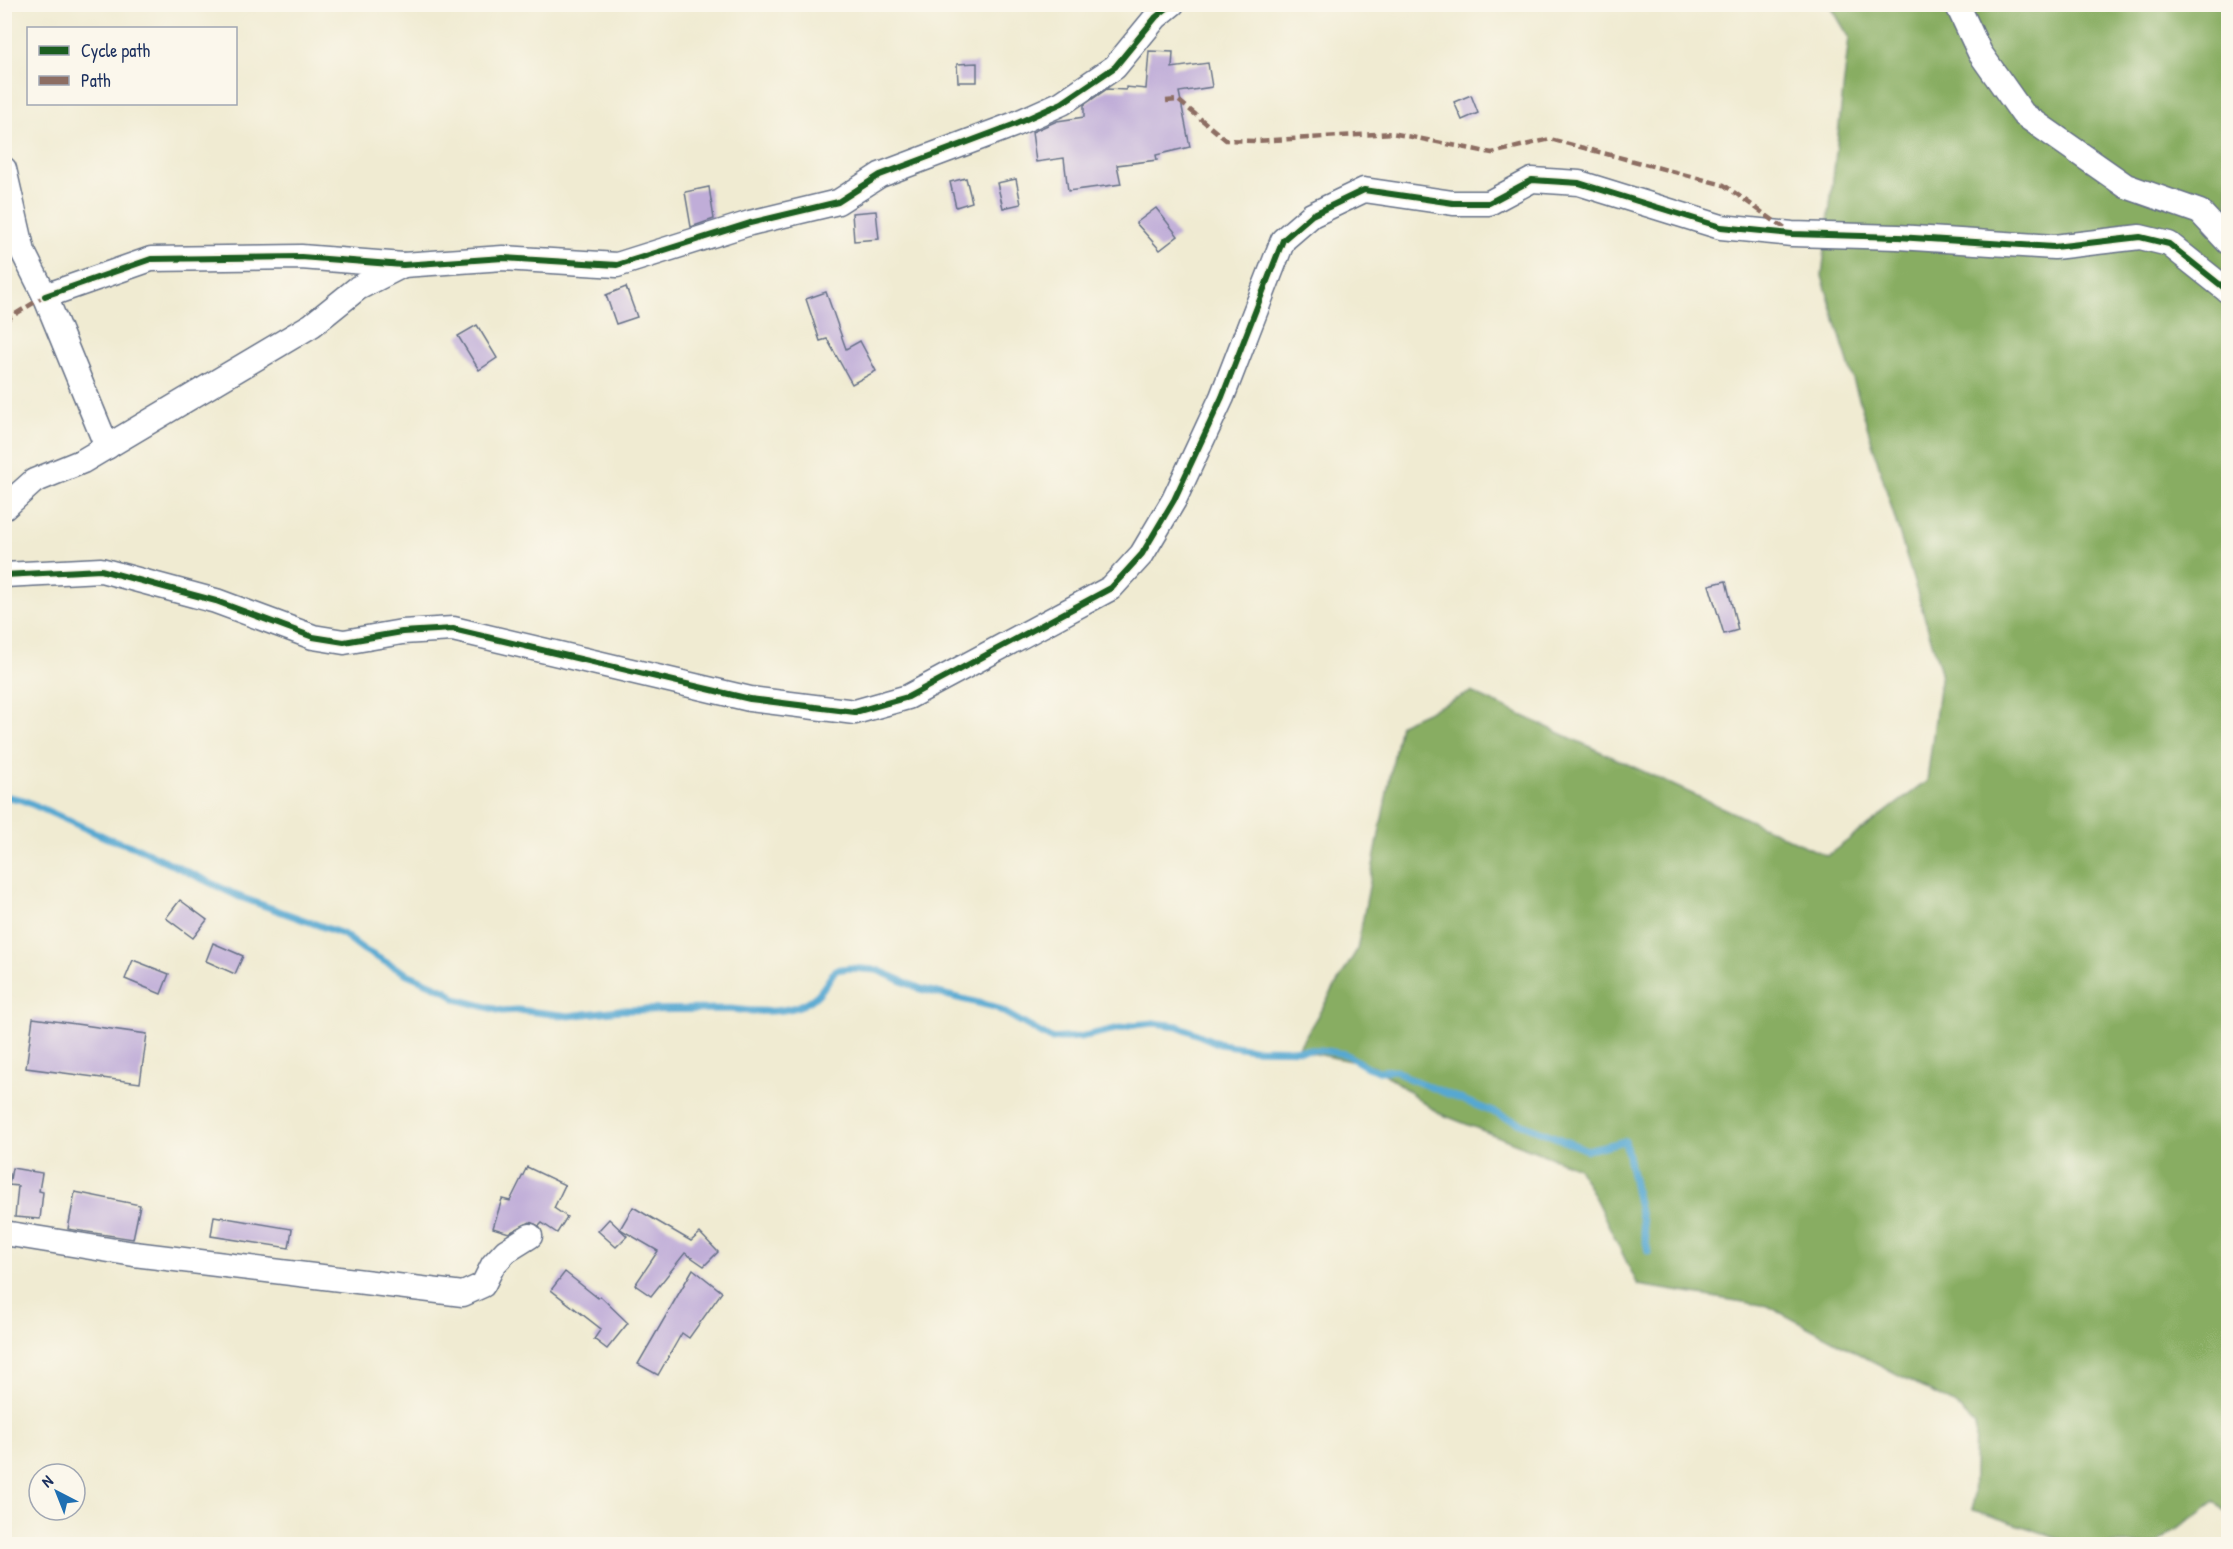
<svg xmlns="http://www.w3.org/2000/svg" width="2233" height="1549" font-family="'Patrick Hand',sans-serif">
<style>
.forest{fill:#88ad62;stroke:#526e60;stroke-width:1.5}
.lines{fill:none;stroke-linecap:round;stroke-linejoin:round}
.stream{stroke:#56a8d1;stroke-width:7}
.building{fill:#c0add8}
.minor-casing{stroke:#667187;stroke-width:27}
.minor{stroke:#fff;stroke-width:24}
.quiet{stroke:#8d6e63;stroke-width:4.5;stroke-dasharray:9 4.5;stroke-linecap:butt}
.cycleway-casing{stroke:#fbf7ec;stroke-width:10}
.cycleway{stroke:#1b5e20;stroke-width:6}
</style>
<rect width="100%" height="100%" fill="#fbf7ec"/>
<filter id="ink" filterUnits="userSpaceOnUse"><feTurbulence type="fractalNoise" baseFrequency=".0167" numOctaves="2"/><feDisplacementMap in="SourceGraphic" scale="12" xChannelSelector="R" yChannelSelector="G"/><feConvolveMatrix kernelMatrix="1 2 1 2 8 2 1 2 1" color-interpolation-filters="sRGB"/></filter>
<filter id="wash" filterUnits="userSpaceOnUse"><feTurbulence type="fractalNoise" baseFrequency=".008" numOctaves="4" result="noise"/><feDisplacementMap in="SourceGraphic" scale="24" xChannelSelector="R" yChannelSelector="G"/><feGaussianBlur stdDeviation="1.35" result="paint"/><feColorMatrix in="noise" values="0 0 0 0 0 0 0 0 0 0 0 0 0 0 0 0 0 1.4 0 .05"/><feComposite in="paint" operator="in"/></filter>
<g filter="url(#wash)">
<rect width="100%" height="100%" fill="#f0ebd2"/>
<path class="forest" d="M 1830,5 L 2228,5 L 2228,1514 L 2215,1501 L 2156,1544 L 2077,1544 L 1973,1510 L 1975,1425 L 1954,1404 L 1768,1306 L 1638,1285 L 1596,1200 L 1578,1168 L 1438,1113 L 1374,1066 L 1297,1050 L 1357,950 L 1400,724 L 1471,692 L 1827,856 L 1927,781 L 1941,672 L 1822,276 L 1849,37 Z"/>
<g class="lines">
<path class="stream" d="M 4,796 L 23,800 L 107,838 L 138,848 L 240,897 L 343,934 L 364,950 L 407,974 L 447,991 L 456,999 L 502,1011 L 518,1010 L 569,1016 L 620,1010 L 731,1009 C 757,1012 794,1015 815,997 C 823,991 829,979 835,970 L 849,968 L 877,970 L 921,989 L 995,1007 L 1051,1039 L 1080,1037 L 1134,1025 L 1154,1023 L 1178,1026 L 1220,1044 L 1253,1049 L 1320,1050 L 1345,1054 L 1367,1067 L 1379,1071 L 1396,1070 L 1408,1078 L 1587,1150 L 1625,1141 L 1648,1251"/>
</g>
<g id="blocks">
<g class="building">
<path d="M 1149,51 L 1173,52 L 1172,68 L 1208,63 L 1212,87 L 1179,92 L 1190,147 L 1156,155 L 1157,160 L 1117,165 L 1121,184 L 1068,191 L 1064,158 L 1036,162 L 1032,132 L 1057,121 L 1084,117 L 1084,105 L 1107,89 L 1126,90 L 1126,87 L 1146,89 Z"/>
<path d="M 977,63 L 977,82 L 958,82 L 957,64 Z"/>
<path d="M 1471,95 L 1478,113 L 1462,120 L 1454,102 Z"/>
<path d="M 966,178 L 972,202 L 956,207 L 950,182 Z"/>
<path d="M 1016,179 L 1021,204 L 1003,208 L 997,183 Z"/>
<path d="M 709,187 L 714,219 L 691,227 L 685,192 Z"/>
<path d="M 1156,208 L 1178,236 L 1160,250 L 1136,223 Z"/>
<path d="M 876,211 L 879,239 L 854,241 L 852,213 Z"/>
<path d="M 626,287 L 637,317 L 616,324 L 606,295 Z"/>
<path d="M 826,292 L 846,349 L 860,341 L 876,371 L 852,384 L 827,339 L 820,341 L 806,299 Z"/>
<path d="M 477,325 L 497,358 L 479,370 L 458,336 Z"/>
<path d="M 1726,581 L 1738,630 L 1724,634 L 1709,585 Z"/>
<path d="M 180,900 L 207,920 L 193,938 L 166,918 Z"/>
<path d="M 213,943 L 243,956 L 235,974 L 206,961 Z"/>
<path d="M 133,960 L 169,974 L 161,994 L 125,979 Z"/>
<path d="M 33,1018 L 147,1034 L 140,1083 L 26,1068 Z"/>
<path d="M 527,1167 L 565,1185 L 554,1208 L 567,1217 L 557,1233 L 542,1223 L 539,1226 L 530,1222 L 509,1233 L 493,1228 L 502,1199 L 510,1201 Z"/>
<path d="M 12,1168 L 42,1173 L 39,1191 L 43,1192 L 40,1219 L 15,1217 L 18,1186 L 9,1185 Z"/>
<path d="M 75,1192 L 140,1205 L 133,1239 L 68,1229 Z"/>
<path d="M 633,1207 L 691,1241 L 700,1233 L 718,1252 L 704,1266 L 685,1253 L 651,1296 L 635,1285 L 658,1251 L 620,1229 Z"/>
<path d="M 214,1216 L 292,1229 L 289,1248 L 211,1236 Z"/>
<path d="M 609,1219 L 627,1236 L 616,1247 L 598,1231 Z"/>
<path d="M 693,1269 L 722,1292 L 689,1338 L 682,1333 L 658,1375 L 638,1364 Z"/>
<path d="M 565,1272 L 598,1298 L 600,1296 L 628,1323 L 607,1349 L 594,1339 L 601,1329 L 551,1290 Z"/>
</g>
</g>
</g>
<g filter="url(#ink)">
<use href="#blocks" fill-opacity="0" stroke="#667187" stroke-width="1.5"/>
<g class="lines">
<g class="minor-casing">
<g id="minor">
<path d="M 1957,4 L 1980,53 L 2023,114 L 2126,186 L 2200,212 L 2228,242"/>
<path d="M 4,169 L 23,252 L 45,296 L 107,447"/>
<path d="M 45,296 L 151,259 L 301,257 L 403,265 L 503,258 L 617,265 L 750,223 L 838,202 L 880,175 L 1013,125 L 1062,103 L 1115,67 L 1156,17 L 1172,4"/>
<path d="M 4,508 L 34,481 L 83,461 L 312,325 L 358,288 L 403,265"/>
<path d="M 4,575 L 101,570 L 216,601 L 313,637 L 344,642 L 402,632 L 453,629 L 750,699 L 855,712 L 908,697 L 1111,588 L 1142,554 L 1174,500 L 1222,397 L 1283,240 L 1312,215 L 1364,190 L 1453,203 L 1489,203 L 1532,180 L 1579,183 L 1721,227 L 1792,234 L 1898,237 L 2054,247 L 2140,237 L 2169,244 L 2228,291"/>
<path d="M 4,1233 L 134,1254 L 463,1294 L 483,1285 L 493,1265 L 506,1251 L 530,1236"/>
</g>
</g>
<use href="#minor" class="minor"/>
<g class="quiet">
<path d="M 1166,101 L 1178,100 L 1226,140 L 1257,141 L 1392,133 L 1492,153 L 1550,139 L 1724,185 L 1788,231"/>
<path d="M 4,321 L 45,296"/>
</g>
<g class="cycleway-casing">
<g id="cycleway">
<path d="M 45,296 L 151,259 L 301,257 L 403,265 L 503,258 L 617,265 L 750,223 L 838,202 L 880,175 L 1013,125 L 1062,103 L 1115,67 L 1156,17 L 1172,4"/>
<path d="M 4,575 L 101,570 L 216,601 L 313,637 L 344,642 L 402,632 L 453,629 L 750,699 L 855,712 L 908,697 L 1111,588 L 1142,554 L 1174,500 L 1222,397 L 1283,240 L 1312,215 L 1364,190 L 1453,203 L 1489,203 L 1532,180 L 1579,183 L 1721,227 L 1792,234 L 1898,237 L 2054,247 L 2140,237 L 2169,244 L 2228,291"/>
</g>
</g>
<use href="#cycleway" class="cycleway"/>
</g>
</g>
<rect width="2233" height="1549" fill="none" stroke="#fbf7ec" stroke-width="24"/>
<rect x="27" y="27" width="210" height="78" fill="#fbf7ec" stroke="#a1a7b3" stroke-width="1.5"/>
<rect x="39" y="46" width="30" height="9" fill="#1b5e20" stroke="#a1a7b3" stroke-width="1.5"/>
<text x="81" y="57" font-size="18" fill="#1b2f5e">Cycle path</text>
<rect x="39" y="76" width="30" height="9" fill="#8d6e63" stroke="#a1a7b3" stroke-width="1.5"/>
<text x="81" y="87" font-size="18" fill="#1b2f5e">Path</text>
<g transform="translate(57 1492) rotate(318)"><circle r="28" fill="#fbf7ec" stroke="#a1a7b3" stroke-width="1.5"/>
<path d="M0-4.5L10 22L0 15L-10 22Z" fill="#1f6fb2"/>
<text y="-9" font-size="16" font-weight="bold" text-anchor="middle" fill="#1b2f5e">N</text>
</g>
</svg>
